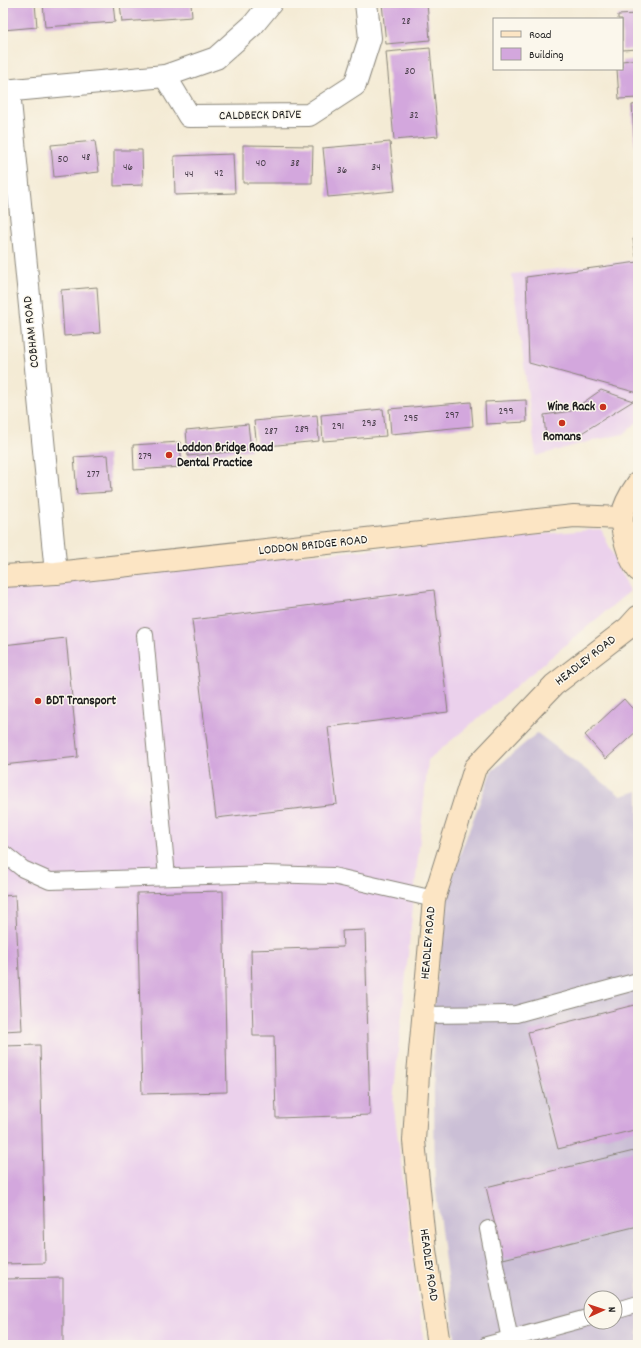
<svg xmlns="http://www.w3.org/2000/svg" width="641" height="1348" font-family="Dekko,sans-serif">
<style>
.built{fill:#ebd1ec}
.industrial{fill:#cbbfd6;fill-rule:evenodd}
.building{fill:#d3a7dd}
.lines{fill:none;stroke-linecap:round;stroke-linejoin:round}
.lane-casing{stroke:#888478;stroke-width:18}
.street-casing{stroke:#888478;stroke-width:24}
.secondary-casing{stroke:#888478;stroke-width:24}
.lane{stroke:#fff;stroke-width:16}
.street{stroke:#fff;stroke-width:22}
.secondary{stroke:#fce5c4;stroke-width:22}
.poi-dot{fill:#c8321e;stroke:#fbf7ec;stroke-width:1.5}
.labels{text-anchor:middle;dominant-baseline:central;stroke-width:3;stroke-linejoin:round;paint-order:stroke}
.number-label{font-size:11px;fill:#4a3f4c}
.street-label{font-size:13px;fill:#1c1c1c;stroke:#fbf7ec}
.poi-label{font-size:13px;font-weight:bold;fill:#1c1c1c;stroke:#fbf7ec;text-anchor:start}
</style>
<rect width="100%" height="100%" fill="#fbf7ec"/>
<filter id="ink" filterUnits="userSpaceOnUse"><feTurbulence type="fractalNoise" baseFrequency=".025" numOctaves="2"/><feDisplacementMap in="SourceGraphic" scale="8" xChannelSelector="R" yChannelSelector="G"/><feConvolveMatrix kernelMatrix="1 2 1 2 8 2 1 2 1" color-interpolation-filters="sRGB"/></filter>
<filter id="wash" filterUnits="userSpaceOnUse"><feTurbulence type="fractalNoise" baseFrequency=".012" numOctaves="4" result="noise"/><feDisplacementMap in="SourceGraphic" scale="16" xChannelSelector="R" yChannelSelector="G"/><feGaussianBlur stdDeviation="0.9" result="paint"/><feColorMatrix in="noise" values="0 0 0 0 0 0 0 0 0 0 0 0 0 0 0 0 0 1.4 0 .05"/><feComposite in="paint" operator="in"/></filter>
<g filter="url(#wash)">
<rect width="100%" height="100%" fill="#f4ebd5"/>
<g class="built">
<path d="M 638,260 L 638,421 L 624,434 L 591,441 L 536,456 L 512,274 Z"/>
<path d="M 601,529 L 630,591 L 428,760 L 393,1101 L 424,1345 L 3,1345 L 3,582 Z"/>
</g>
<path class="industrial" d="M 537,733 L 621,796 L 638,791 L 638,1345 L 456,1345 L 435,1184 L 433,1015 L 444,897 L 491,772 ZM 591,1298 L 615,1298 L 615,1322 L 591,1322 Z"/>
<g id="blocks">
<g class="building">
<path d="M 3,3 L 35,3 L 37,27 L 3,30 Z"/>
<path d="M 43,3 L 113,3 L 115,22 L 45,27 Z"/>
<path d="M 120,3 L 191,3 L 192,17 L 122,22 Z"/>
<path d="M 382,3 L 427,3 L 430,40 L 386,44 Z"/>
<path d="M 607,3 L 628,3 L 628,4 L 607,6 Z"/>
<path d="M 638,14 L 638,49 L 622,50 L 622,19 L 618,19 L 618,15 Z"/>
<path d="M 430,48 L 438,136 L 394,140 L 386,52 Z"/>
<path d="M 638,59 L 638,98 L 619,99 L 617,69 L 622,69 L 622,61 Z"/>
<path d="M 638,104 L 638,148 L 635,148 L 632,105 Z"/>
<path d="M 95,141 L 99,172 L 54,177 L 51,145 Z"/>
<path d="M 390,142 L 395,191 L 328,197 L 323,148 Z"/>
<path d="M 243,145 L 313,146 L 312,183 L 243,183 Z"/>
<path d="M 114,150 L 142,150 L 143,185 L 114,186 Z"/>
<path d="M 233,154 L 235,193 L 175,195 L 174,156 Z"/>
<path d="M 638,238 L 638,256 L 636,257 L 633,239 Z"/>
<path d="M 638,262 L 638,393 L 529,363 L 526,277 Z"/>
<path d="M 97,287 L 100,333 L 64,336 L 61,290 Z"/>
<path d="M 601,390 L 633,401 L 580,434 L 546,439 L 544,415 L 571,411 Z"/>
<path d="M 526,400 L 527,422 L 486,424 L 485,402 Z"/>
<path d="M 471,402 L 473,426 L 391,434 L 389,409 Z"/>
<path d="M 383,409 L 386,436 L 323,441 L 321,415 Z"/>
<path d="M 317,415 L 319,441 L 257,447 L 254,421 Z"/>
<path d="M 248,424 L 251,450 L 188,456 L 186,430 Z"/>
<path d="M 180,442 L 182,467 L 134,470 L 133,445 Z"/>
<path d="M 108,455 L 111,492 L 77,494 L 74,457 Z"/>
<path d="M 434,590 L 448,712 L 328,727 L 337,804 L 216,818 L 192,620 Z"/>
<path d="M 66,638 L 78,757 L 3,765 L 3,645 Z"/>
<path d="M 624,699 L 638,715 L 638,730 L 606,759 L 585,735 Z"/>
<path d="M 223,891 L 227,1092 L 142,1094 L 137,893 Z"/>
<path d="M 15,895 L 22,1030 L 3,1031 L 3,896 Z"/>
<path d="M 365,930 L 370,1115 L 276,1118 L 274,1036 L 253,1036 L 251,950 L 343,947 L 342,931 Z"/>
<path d="M 638,1004 L 638,1129 L 558,1149 L 528,1032 Z"/>
<path d="M 40,1045 L 45,1263 L 3,1264 L 3,1046 Z"/>
<path d="M 638,1150 L 638,1226 L 503,1259 L 486,1187 Z"/>
<path d="M 63,1278 L 63,1345 L 3,1345 L 3,1279 Z"/>
</g>
</g>
</g>
<g filter="url(#ink)">
<use href="#blocks" fill-opacity="0" stroke="#888478" stroke-width="1"/>
<g class="lines">
<g class="lane-casing">
<g id="lane">
<path d="M 145,635 L 167,877"/>
<path d="M 3,853 L 23,869 L 50,881 L 265,874 L 333,876 L 434,899"/>
<path d="M 423,1015 L 516,1014 L 638,981"/>
<path d="M 488,1229 L 511,1345"/>
<path d="M 615,1311 L 638,1304"/>
<path d="M 487,1345 L 591,1317"/>
</g>
</g>
<g class="street-casing">
<g id="street">
<path d="M 165,76 L 189,116 L 309,115 L 355,85 L 370,38 L 366,3"/>
<path d="M 3,91 L 165,76 L 216,58 L 253,25 L 271,3"/>
<path d="M 9,91 L 56,573"/>
</g>
</g>
<g class="secondary-casing">
<g id="secondary">
<path d="M 638,483 C 631,493 624,505 622,517 C 621,531 629,559 638,570"/>
<path d="M 3,576 L 56,573 L 574,516 L 622,518"/>
<path d="M 439,1345 L 425,1250 L 414,1141 L 418,1074 L 434,899 L 475,768 L 554,685 L 628,628 L 638,617"/>
</g>
</g>
<use href="#lane" class="lane"/>
<use href="#street" class="street"/>
<use href="#secondary" class="secondary"/>
</g>
</g>
<g class="poi-dot">
<circle cx="603" cy="407" r="4"/>
<circle cx="562" cy="423" r="4"/>
<circle cx="169" cy="455" r="4"/>
<circle cx="38" cy="701" r="4"/>
</g>
<g class="labels">
<g class="number-label">
<text x="406" y="22">28</text>
<text x="410" y="72">30</text>
<text x="414" y="116">32</text>
<text x="86" y="158">48</text>
<text x="63" y="160">50</text>
<text x="261" y="164">40</text>
<text x="295" y="164">38</text>
<text x="128" y="168">46</text>
<text x="376" y="168">34</text>
<text x="342" y="171">36</text>
<text x="219" y="174">42</text>
<text x="189" y="175">44</text>
<text x="506" y="412">299</text>
<text x="452" y="416">297</text>
<text x="411" y="419">295</text>
<text x="369" y="424">293</text>
<text x="338" y="427">291</text>
<text x="302" y="430">289</text>
<text x="271" y="432">287</text>
<text x="145" y="457">279</text>
<text x="93" y="475">277</text>
</g>
<g class="street-label">
<text transform="translate(260 116) rotate(-1)">CALDBECK DRIVE</text>
<text transform="translate(32 332) rotate(-96)">COBHAM ROAD</text>
<text transform="translate(313 546) rotate(-6)">LODDON BRIDGE ROAD</text>
<text transform="translate(586 661) rotate(-38)">HEADLEY ROAD</text>
<text transform="translate(429 943) rotate(-85)">HEADLEY ROAD</text>
<text transform="translate(428 1265) rotate(82)">HEADLEY ROAD</text>
</g>
<g class="poi-label">
<text x="595" y="407" text-anchor="end">Wine Rack</text>
<text x="562" y="437" text-anchor="middle">Romans</text>
<text x="177" y="448">Loddon Bridge Road<tspan x="177" dy="15">Dental Practice</tspan></text>
<text x="46" y="701">BDT Transport</text>
</g>
</g>
<rect width="641" height="1348" fill="none" stroke="#fbf7ec" stroke-width="16"/>
<rect x="493" y="18" width="130" height="52" fill="#fbf7ec" stroke="#a29f99"/>
<rect x="501" y="31" width="20" height="6" fill="#fce5c4" stroke="#a29f99"/>
<text x="529" y="38" font-size="12" fill="#1c1c1c">Road</text>
<rect x="501" y="48" width="20" height="12" fill="#d3a7dd" stroke="#a29f99"/>
<text x="529" y="58" font-size="12" fill="#1c1c1c">Building</text>
<g transform="translate(603 1310) rotate(87)"><circle r="19" fill="#fbf7ec" stroke="#a29f99"/>
<path d="M0-3L7 15L0 10L-7 15Z" fill="#c8321e"/>
<text y="-6" font-size="11" font-weight="bold" text-anchor="middle" fill="#1c1c1c">N</text>
</g>
</svg>
